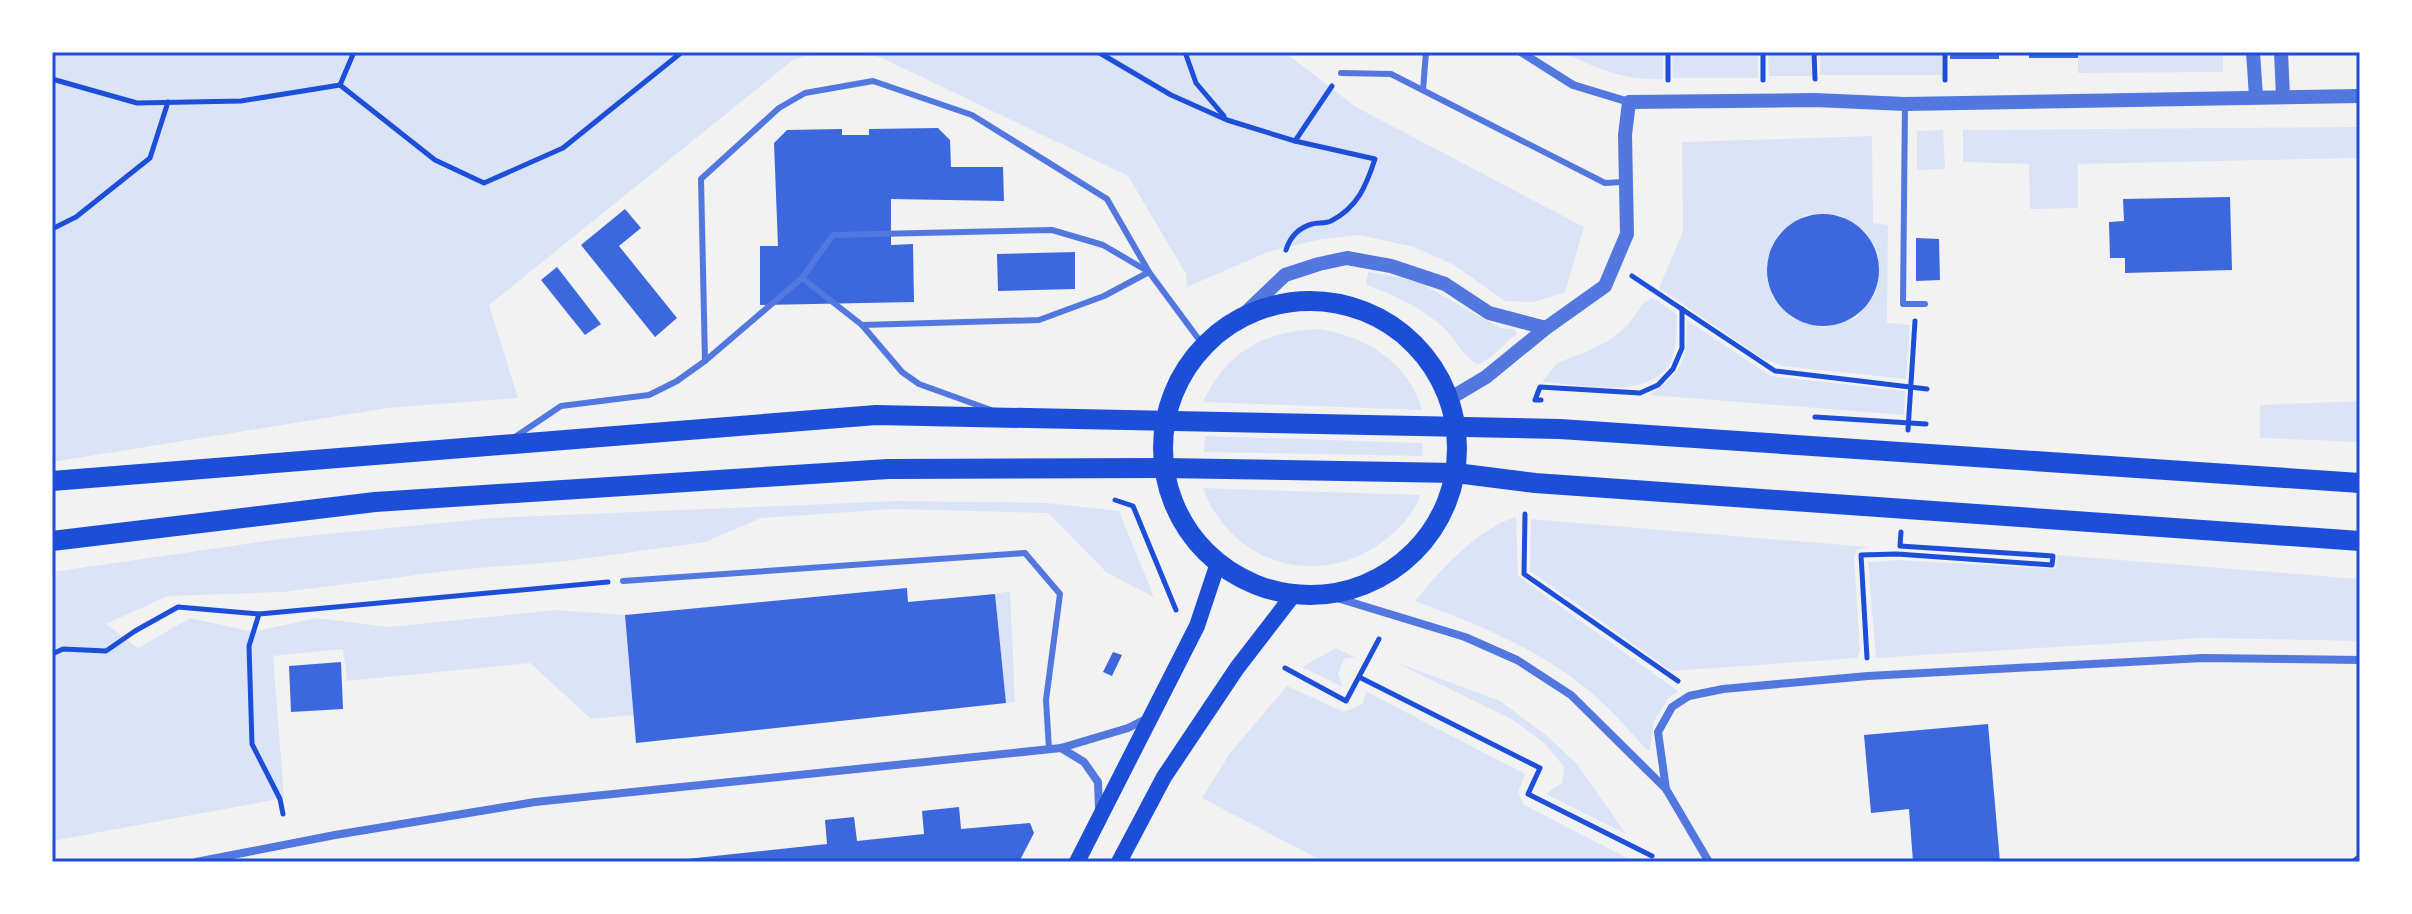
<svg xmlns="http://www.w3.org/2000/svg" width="2412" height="914" font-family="'Asap Condensed',sans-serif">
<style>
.green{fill:#dbe4f7;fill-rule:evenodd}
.building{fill:#3d67dc}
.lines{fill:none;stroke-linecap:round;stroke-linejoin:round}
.path{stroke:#1d4ed8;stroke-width:5}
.service{stroke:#5277de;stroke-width:6}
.minor{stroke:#5277de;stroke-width:8}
.tertiary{stroke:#5277de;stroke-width:14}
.secondary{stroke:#1d4ed8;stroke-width:16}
.primary{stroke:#1d4ed8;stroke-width:20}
.neatline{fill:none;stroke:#1d4ed8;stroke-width:3}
</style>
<rect width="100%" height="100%" fill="#f2f2f2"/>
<g class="green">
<path d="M 52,52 L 819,52 L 793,60 L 489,305 L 518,398 L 388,408 L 52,462 Z"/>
<path d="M 847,52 L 1284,52 L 1356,107 L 1584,227 L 1565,292 L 1534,302 L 1505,301 L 1454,265 L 1414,247 L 1359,235 L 1317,240 L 1268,252 L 1187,287 L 1186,274 L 1128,176 L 880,57 Z"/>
<path d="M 1663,52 L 1663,79 C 1624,81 1598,69 1565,53 Z"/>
<path d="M 1672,52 L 1758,52 L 1758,78 L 1673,78 Z"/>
<path d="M 1768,52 L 1811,52 L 1812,76 L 1769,76 Z"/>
<path d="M 1913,52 L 1942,52 L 1942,75 L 1820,75 L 1820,55 L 1912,55 Z"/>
<path d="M 2078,52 L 2223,52 L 2223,72 L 2078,73 Z"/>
<path d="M 2360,127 L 2360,158 L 2078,164 L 2078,208 L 2030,209 L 2029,164 L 1963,162 L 1963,130 Z"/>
<path d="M 1943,130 L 1945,169 L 1917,170 L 1917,131 Z"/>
<path d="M 1872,136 L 1873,223 L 1888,225 L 1887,323 L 1910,325 L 1906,379 L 1782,366 L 1764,359 L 1659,288 L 1683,232 L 1682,142 ZM 1806,215 L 1839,215 L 1866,232 L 1877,252 L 1879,269 L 1876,293 L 1856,318 L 1825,328 L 1793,319 L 1772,295 L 1766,263 L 1779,233 Z"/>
<path d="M 1368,272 L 1400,277 L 1422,284 L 1500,328 L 1514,329 L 1517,334 C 1504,343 1492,359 1478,364 C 1463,357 1456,339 1444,328 C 1421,307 1394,296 1366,284 Z"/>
<path d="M 1653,298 L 1677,314 C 1676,330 1678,349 1670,363 C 1650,401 1578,384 1542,382 L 1557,363 L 1583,353 L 1608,341 L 1628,325 L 1644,302 Z"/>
<path d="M 1687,320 L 1771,376 L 1905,391 L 1904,415 L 1650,395 C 1683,371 1687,361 1687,320 Z"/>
<path d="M 1318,329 C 1366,336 1408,362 1422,410 L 1203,402 C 1226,352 1264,331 1318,329 Z"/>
<path d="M 2360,401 L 2360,442 L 2260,438 L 2260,405 Z"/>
<path d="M 1205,436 L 1422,443 L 1423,456 L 1204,452 Z"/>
<path d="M 1203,488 L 1420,495 C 1416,511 1403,524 1391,535 C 1326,592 1232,568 1203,488 Z"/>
<path d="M 897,501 L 1047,503 L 1119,511 L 1154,597 L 1107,573 L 1048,513 L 893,509 L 761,518 L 705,542 L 567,561 L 455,570 L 284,592 L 168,596 L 106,624 L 138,648 L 190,618 L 253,632 L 316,618 L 389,627 L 556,610 L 625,615 L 634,715 L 591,719 L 530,663 L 347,681 L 343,649 L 273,656 L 284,798 L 52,841 L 52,572 L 287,538 L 492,518 Z"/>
<path d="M 1516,517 L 1518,576 L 1678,691 L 1668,699 L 1654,722 L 1650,750 L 1646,749 C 1630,731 1613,712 1595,696 C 1543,650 1479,625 1415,601 C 1439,571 1479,527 1516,517 Z"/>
<path d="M 1531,519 L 1869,547 L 1857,550 L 1854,558 L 1860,651 L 1857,658 L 1671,671 L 1530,571 Z"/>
<path d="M 2057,555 L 2360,579 L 2360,641 L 2203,638 L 1876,658 L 1868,562 L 1899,560 L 2056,569 Z"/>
<path d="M 1010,591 L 1015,702 L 1006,703 L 995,594 Z"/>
<path d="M 1336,648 L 1355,657 L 1344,659 L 1338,674 L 1343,687 L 1302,667 Z"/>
<path d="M 1395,662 L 1500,701 L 1547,736 L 1577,764 L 1626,834 L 1546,794 L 1562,783 L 1564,767 L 1546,745 L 1513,720 Z"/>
<path d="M 1287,686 L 1344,712 L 1362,704 L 1367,692 L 1525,774 L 1518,792 L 1524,805 L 1635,862 L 1324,862 L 1202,798 L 1230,753 Z"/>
</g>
<g class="building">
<rect x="1950" y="52" width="49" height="7"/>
<rect x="2029" y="52" width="49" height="6"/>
<path d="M 938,128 L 950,140 L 951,167 L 1003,167 L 1004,201 L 891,199 L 891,245 L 913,244 L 914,302 L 760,305 L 760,246 L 778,246 L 774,143 L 787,130 L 842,129 L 842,135 L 869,135 L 869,129 Z"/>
<path d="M 2230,197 L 2232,270 L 2125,273 L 2125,258 L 2110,258 L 2109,222 L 2124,221 L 2123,199 Z"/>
<path d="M 625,209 L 641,228 L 619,246 L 677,318 L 655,337 L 581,245 Z"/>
<circle cx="1823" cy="270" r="56"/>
<path d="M 1916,238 L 1939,239 L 1940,280 L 1916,281 Z"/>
<path d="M 1075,252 L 1075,289 L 998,291 L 997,254 Z"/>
<path d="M 557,267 L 601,324 L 585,335 L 541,280 Z"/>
<path d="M 907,588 L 908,602 L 995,594 L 1006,703 L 636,743 L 625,615 Z"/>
<path d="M 1113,652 L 1122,655 L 1112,676 L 1103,672 Z"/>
<path d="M 341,662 L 343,709 L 291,712 L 289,666 Z"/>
<path d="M 1988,724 L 2000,862 L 1913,862 L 1909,809 L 1871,813 L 1864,735 Z"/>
<path d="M 959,807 L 961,829 L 1030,823 L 1034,833 L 1019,862 L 677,862 L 677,860 L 696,858 L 827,844 L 825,820 L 854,817 L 857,841 L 924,834 L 922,811 Z"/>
</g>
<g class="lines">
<g class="path">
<path d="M 1098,52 L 1171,95 L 1227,120 L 1295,141 L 1332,86"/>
<path d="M 1185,52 L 1196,83 L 1224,116"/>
<path d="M 1668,52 L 1668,80"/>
<path d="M 1763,52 L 1763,80"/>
<path d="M 1814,52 L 1815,79"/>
<path d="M 52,79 L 137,103 L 241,101 L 340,85 L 435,160 L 484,183 L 563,148 L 682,52"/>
<path d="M 1945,80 L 1945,52"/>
<path d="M 340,85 L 354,52"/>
<path d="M 52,229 L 76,217 L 150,158 L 168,102"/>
<path d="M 1286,250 C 1290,237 1298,228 1312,224 C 1318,222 1325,224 1331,221 C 1358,207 1366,186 1375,159 L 1295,141"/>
<path d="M 1632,276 L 1775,371 L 1927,389"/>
<path d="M 1541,400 L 1535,400 L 1540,387 L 1640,393 L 1658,385 L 1673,369 L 1682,348 L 1682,309"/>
<path d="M 1815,417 L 1926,424"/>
<path d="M 1908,430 L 1915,321"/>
<path d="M 1115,500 L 1133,506 L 1176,610"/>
<path d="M 1525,514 L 1524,574 L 1678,681"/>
<path d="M 259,614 L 249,646 L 252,744 L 280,799 L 283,814"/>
<path d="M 52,654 L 63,649 L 106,651 L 135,631 L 178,607 L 259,614 L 608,582"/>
<path d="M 1867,658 L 1861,555 L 1897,554 L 2052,565 L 2053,556 L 1900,546 L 1901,532"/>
<path d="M 1285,668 L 1346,701 L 1379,639"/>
<path d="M 1359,677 L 1540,768 L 1528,794 L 1652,856"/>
<path d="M 2353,862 L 2360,856"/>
</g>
<g class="service">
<path d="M 1341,73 L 1391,74 L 1605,183 L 1623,182"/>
<path d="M 1423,90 L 1426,52"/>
<path d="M 1905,104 L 1903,304 L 1925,304"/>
<path d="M 802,278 L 833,235 L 1052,230 L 1103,245 L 1149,272 L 1203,345"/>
<path d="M 705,361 L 701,179 L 779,108 L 805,93 L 873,81 L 972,115 L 1107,199 L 1149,272 L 1104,296 L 1039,320 L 862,325"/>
<path d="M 515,437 L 561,406 L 649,395 L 677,381 L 705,361 L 802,278 L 862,325 L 902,372 L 919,384 L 991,410"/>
<path d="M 623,581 L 1025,553 L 1060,594 L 1046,700 L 1049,749"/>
</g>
<g class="minor">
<path d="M 1521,52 L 1573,85 L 1629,102"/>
<path d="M 1324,594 L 1465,637 L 1517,660 L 1571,695 L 1666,789 L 1709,862"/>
<path d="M 1061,748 L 1084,762 L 1098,782 L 1099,809"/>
<path d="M 1666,789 L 1658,732 L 1672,707 L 1689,696 L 1723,689 L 1868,676 L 2203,658 L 2360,660"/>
<path d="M 196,862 L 335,835 L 535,802 L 1061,748 L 1128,728 L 1148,718"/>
</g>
<g class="tertiary">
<path d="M 2253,52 L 2256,97"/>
<path d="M 2281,52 L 2283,96"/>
<path d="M 1241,317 L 1285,275 L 1319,264 L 1347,258 L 1391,266 L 1445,284 L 1489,313 L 1546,328"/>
<path d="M 1449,399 L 1486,377 L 1546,328 L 1605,286 L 1627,234 L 1625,135 L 1629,102 L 1815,100 L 1905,104 L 2360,96"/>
</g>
<g class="secondary">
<path d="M 1077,862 L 1197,626 L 1218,563"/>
<path d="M 1119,862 L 1164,777 L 1237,668 L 1294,594"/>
</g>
<g class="primary">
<circle cx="1310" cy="448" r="147"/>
<path d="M 52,481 L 876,415 L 1560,429 L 2360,483"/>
<path d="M 52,541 L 375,502 L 888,469 L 1163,468 L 1456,473 L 1535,483 L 2360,541"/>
</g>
</g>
<rect width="2412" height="914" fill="none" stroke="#ffffff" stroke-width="108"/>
<rect x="54" y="54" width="2304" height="806" class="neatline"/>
</svg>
